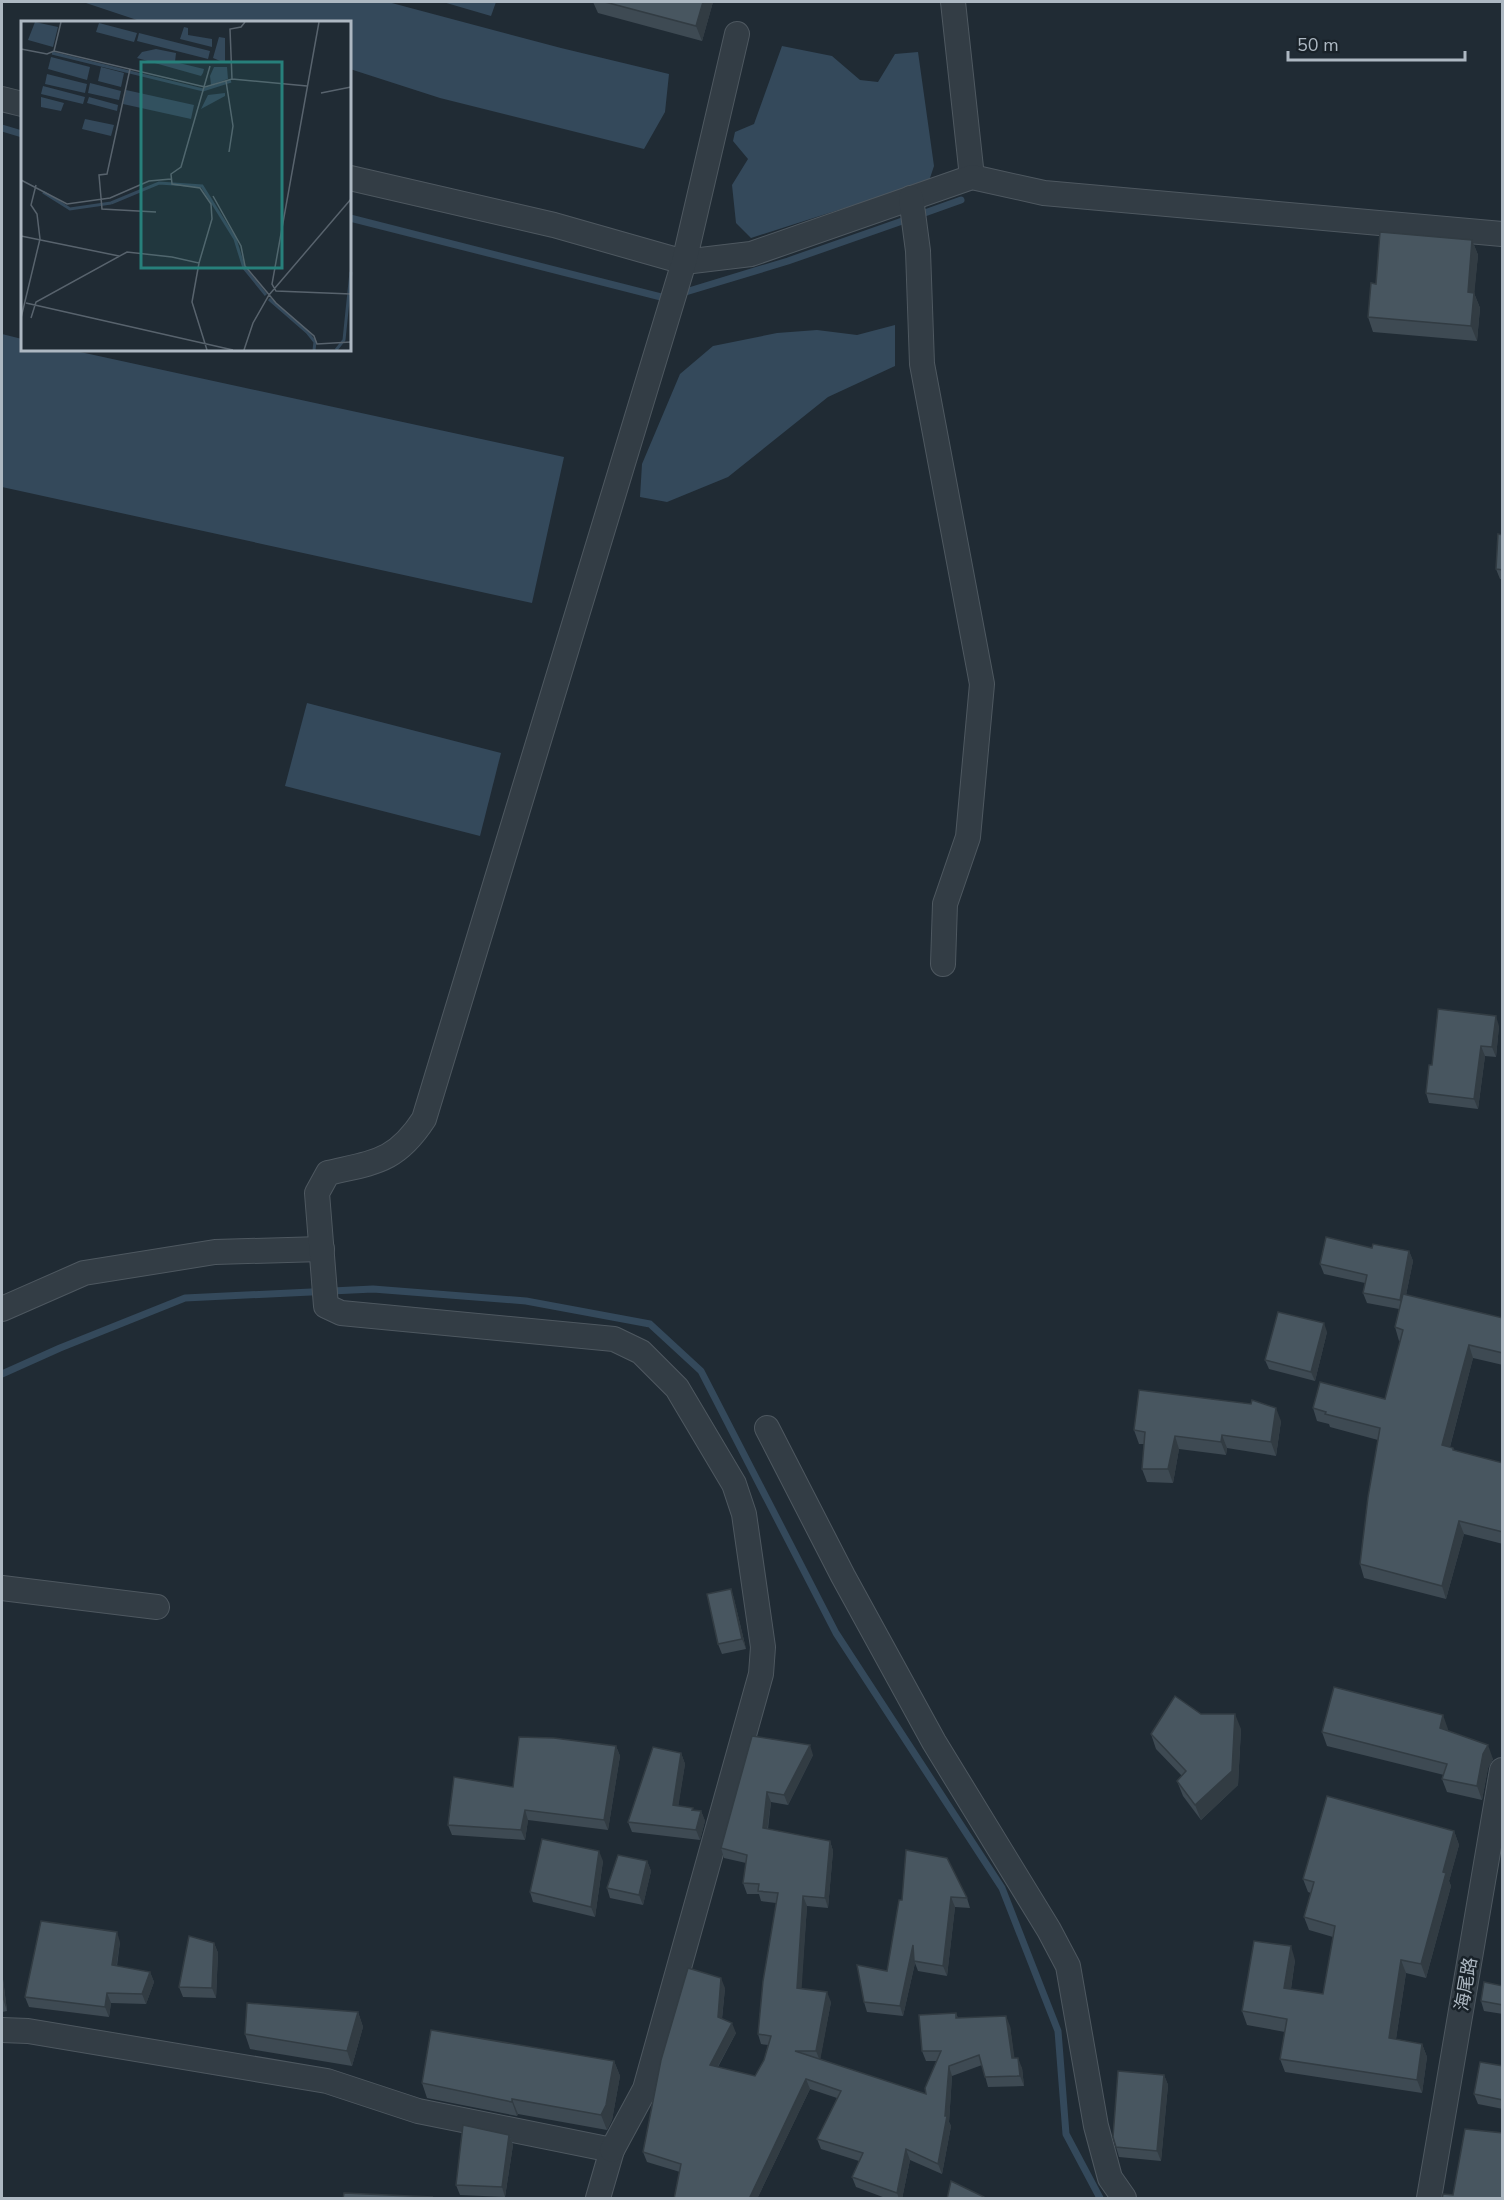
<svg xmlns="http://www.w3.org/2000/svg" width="1504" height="2200" font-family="'Nunito Sans','Noto Sans TC',sans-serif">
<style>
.water{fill:#34495b}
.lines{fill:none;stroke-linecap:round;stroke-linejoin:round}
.stream{stroke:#34495b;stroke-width:7}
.minor-casing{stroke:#4e5860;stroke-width:26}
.minor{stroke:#333d45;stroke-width:24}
.wall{fill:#3e4a53}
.shaded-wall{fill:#323c43}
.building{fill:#485660;stroke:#323c43;stroke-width:1.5}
.labels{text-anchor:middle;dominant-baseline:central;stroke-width:5;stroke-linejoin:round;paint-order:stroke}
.street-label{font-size:18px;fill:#adb8c2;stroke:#192229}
.inset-river{fill:none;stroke:#34495b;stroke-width:3}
.inset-road{fill:none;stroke:#58636d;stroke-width:1.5}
.view{fill:#27807b;fill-opacity:0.15;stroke:#27807b;stroke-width:3}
.inset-edge{fill:none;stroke:#adb8c2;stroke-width:3}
</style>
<rect width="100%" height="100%" fill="#202b34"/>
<g class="water">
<path d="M 83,2 L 388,2 L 561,48 L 669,74 L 665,112 L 644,149 L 440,98 L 350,69 L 350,22 L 143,22 Z"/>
<path d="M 443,2 L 496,2 L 491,16 Z"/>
<path d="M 782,46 L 832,56 L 860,80 L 878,82 L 895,54 L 918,52 L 934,166 L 929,181 L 751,238 L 736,223 L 732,185 L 748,159 L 733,141 L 735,132 L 754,124 Z"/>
<path d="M 895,325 L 895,366 L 828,397 L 728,477 L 667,502 L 640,497 L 642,464 L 680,374 L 713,346 L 777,333 L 817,330 L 857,335 Z"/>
<path d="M 2,334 L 22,339 L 22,350 L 71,350 L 564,457 L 532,603 L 2,487 Z"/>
<path d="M 307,703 L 501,753 L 480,836 L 285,786 Z"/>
</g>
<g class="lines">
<g class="stream">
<path d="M 2,128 L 22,134"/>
<path d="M 919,215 L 961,200"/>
<path d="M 350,218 L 665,298 L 669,297"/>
<path d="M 679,294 L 788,261 L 908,219"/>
<path d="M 2,1374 L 60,1348 L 185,1298 L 373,1289 L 526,1301 L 650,1324 L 701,1371 L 836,1633 L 1002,1888 L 1058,2031 L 1066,2134 L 1100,2198"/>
</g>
<g class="minor-casing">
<g id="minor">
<path d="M 953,2 L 972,177"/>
<path d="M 2,99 L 22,104"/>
<path d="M 350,178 L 554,225 L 684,262 L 751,254 L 972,177 L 1044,193 L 1502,234"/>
<path d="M 911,198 L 918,251 L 922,364 L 982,684 L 968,837 L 945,904 L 943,964"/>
<path d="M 2,1309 L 84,1273 L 215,1252 L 322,1249"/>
<path d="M 767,1428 L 843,1576 L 934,1742 L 1049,1930 L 1068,1966 L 1096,2126 L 1110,2178 L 1124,2198"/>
<path d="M 2,1588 L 157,1607"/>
<path d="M 2,2030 L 28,2031 L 327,2081 L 418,2111 L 612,2150 L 598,2198"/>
<path d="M 612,2150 L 645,2089 L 761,1674 L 763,1647 L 744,1514 L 734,1484 L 677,1388 L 641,1352 L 614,1339 L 341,1313 L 326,1306 L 317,1193 L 328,1173 C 375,1162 396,1162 424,1119 L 684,262 L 737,34"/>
<path d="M 1429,2198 L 1502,1770"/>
</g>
</g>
<use href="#minor" class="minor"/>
</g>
<g class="wall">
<path d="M 593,2 L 713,2 L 702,41 L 598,13 Z"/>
<path d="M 1472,240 L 1478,255 L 1474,293 L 1480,308 L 1477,341 L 1373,332 L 1368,317 L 1376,284 Z"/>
<path d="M 1503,535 L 1503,579 L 1500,579 L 1496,569 Z"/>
<path d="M 1499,1026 L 1496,1057 L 1485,1056 L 1478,1109 L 1429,1103 L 1426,1093 L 1432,1065 Z"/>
<path d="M 1372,1248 L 1409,1251 L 1413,1261 L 1406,1295 L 1503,1318 L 1503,1365 L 1473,1358 L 1450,1447 L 1453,1448 L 1455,1451 L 1503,1463 L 1503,1544 L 1464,1534 L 1446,1599 L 1364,1578 L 1360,1564 L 1378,1440 L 1330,1427 L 1329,1424 L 1317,1421 L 1313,1408 L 1385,1399 L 1400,1341 L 1399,1341 L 1395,1327 L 1399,1309 L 1367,1303 L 1363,1293 L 1365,1283 L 1324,1274 L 1320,1264 Z"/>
<path d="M 1327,1332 L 1315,1381 L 1269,1369 L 1265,1360 Z"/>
<path d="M 1281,1421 L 1276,1456 L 1227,1448 L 1226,1455 L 1179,1449 L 1173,1483 L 1147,1482 L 1142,1469 L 1144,1444 L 1139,1444 L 1134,1430 Z"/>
<path d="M 731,1589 L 734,1599 L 746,1649 L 722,1654 L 718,1644 Z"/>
<path d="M 1201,1714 L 1241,1729 L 1238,1785 L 1201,1820 L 1183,1796 L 1177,1781 L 1182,1776 L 1156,1749 L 1151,1734 Z"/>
<path d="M 1448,1729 L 1447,1731 L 1493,1759 L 1488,1768 L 1482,1800 L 1447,1792 L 1442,1779 L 1444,1775 L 1327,1746 L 1322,1732 Z"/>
<path d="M 752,1736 L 813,1755 L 788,1805 L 771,1802 L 768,1829 L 830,1841 L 833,1851 L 828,1908 L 807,1906 L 801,1988 L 831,2002 L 820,2059 L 926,2094 L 937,2061 L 926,2061 L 922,2051 L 956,2013 L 958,2018 L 1010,2026 L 1014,2058 L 1022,2068 L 1024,2086 L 988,2087 L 982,2065 L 952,2076 L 949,2122 L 951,2126 L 942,2174 L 910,2160 L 902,2199 L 888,2199 L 856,2187 L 852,2177 L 859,2161 L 821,2149 L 817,2139 L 837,2098 L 810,2089 L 757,2199 L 674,2199 L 680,2172 L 647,2162 L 643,2152 L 725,1988 L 722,2019 L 736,2033 L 718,2067 L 755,2076 L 764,2060 L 768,2045 L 761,2044 L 758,2034 L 776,1903 L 761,1901 L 759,1894 L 747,1894 L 743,1883 L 746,1863 L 724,1858 L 721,1848 Z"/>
<path d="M 616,1746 L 620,1756 L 608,1830 L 528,1820 L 525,1840 L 452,1835 L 448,1825 L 513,1787 Z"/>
<path d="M 681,1753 L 685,1764 L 678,1806 L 693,1810 L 701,1811 L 705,1821 L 700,1840 L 632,1832 L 628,1822 Z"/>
<path d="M 1454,1831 L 1459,1845 L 1449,1881 L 1451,1886 L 1426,1978 L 1406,1973 L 1396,2039 L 1422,2044 L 1427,2057 L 1422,2093 L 1285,2072 L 1280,2059 L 1285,2032 L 1247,2025 L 1242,2011 L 1295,1960 L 1291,1989 L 1323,1994 L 1333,1937 L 1309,1930 L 1304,1917 L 1311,1893 L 1308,1892 L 1303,1879 Z"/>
<path d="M 906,1850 L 967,1898 L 970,1908 L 955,1907 L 947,1976 L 918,1971 L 915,1963 L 903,2016 L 867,2012 L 864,2002 L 887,1971 L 902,1900 Z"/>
<path d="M 603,1861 L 595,1917 L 533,1902 L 530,1892 Z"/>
<path d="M 647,1861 L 651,1871 L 643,1905 L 610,1898 L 607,1888 Z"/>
<path d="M 120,1942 L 117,1966 L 150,1972 L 154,1982 L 146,2004 L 111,2003 L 109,2017 L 29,2007 L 25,1997 Z"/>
<path d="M 214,1943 L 218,1953 L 216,1998 L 183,1997 L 179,1987 Z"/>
<path d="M 2,1971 L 7,2011 L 2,2012 Z"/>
<path d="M 1503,1986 L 1503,2014 L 1484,2011 L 1481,2001 Z"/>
<path d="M 358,2012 L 363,2027 L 352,2066 L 250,2049 L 245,2034 Z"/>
<path d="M 614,2061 L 620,2076 L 612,2120 L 607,2130 L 518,2114 L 517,2116 L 427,2098 L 422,2083 Z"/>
<path d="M 1503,2066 L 1503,2109 L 1478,2104 L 1474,2094 Z"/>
<path d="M 1164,2075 L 1168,2085 L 1161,2161 L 1119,2157 L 1116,2147 Z"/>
<path d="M 509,2135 L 513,2145 L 505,2197 L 460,2195 L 456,2185 Z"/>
</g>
<g class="shaded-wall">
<path d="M 703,2 L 713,2 L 702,41 L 696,26 Z"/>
<path d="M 1472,240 L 1478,255 L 1474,297 L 1474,293 L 1480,308 L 1477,341 L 1471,326 L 1468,292 Z"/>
<path d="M 1496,1016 L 1499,1026 L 1496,1057 L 1492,1047 Z"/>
<path d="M 1481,1046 L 1485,1056 L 1478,1109 L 1474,1099 Z"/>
<path d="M 1409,1251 L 1413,1261 L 1403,1310 L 1400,1300 Z"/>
<path d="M 1324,1323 L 1327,1332 L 1315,1381 L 1311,1372 Z"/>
<path d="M 1469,1345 L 1473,1358 L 1447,1458 L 1442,1445 Z"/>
<path d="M 1276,1408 L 1281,1421 L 1276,1456 L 1271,1442 Z"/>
<path d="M 1222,1435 L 1227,1448 L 1226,1455 L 1221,1442 Z"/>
<path d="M 1175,1436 L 1179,1449 L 1173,1483 L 1168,1469 Z"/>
<path d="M 1459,1521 L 1464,1534 L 1446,1599 L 1442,1586 Z"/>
<path d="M 731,1589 L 734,1599 L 746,1649 L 742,1639 Z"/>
<path d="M 1235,1714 L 1241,1729 L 1238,1785 L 1201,1820 L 1195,1805 Z"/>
<path d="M 1443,1715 L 1448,1729 L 1445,1742 L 1440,1728 Z"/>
<path d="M 810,1745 L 813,1755 L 788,1805 L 784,1795 Z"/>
<path d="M 1488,1745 L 1493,1759 L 1488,1768 L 1482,1800 L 1477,1786 L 1483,1754 Z"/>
<path d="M 616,1746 L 620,1756 L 608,1830 L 604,1820 Z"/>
<path d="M 681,1753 L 685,1764 L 677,1815 L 673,1805 Z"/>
<path d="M 767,1792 L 771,1802 L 766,1838 L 763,1828 Z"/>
<path d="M 525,1810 L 528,1820 L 525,1840 L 521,1830 Z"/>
<path d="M 701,1811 L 705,1821 L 700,1840 L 696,1830 Z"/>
<path d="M 1454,1831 L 1459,1845 L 1449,1881 L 1451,1886 L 1426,1978 L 1421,1964 L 1443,1872 Z"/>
<path d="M 830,1841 L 833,1851 L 828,1908 L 825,1898 Z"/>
<path d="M 599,1851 L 603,1861 L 595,1917 L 591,1907 Z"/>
<path d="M 647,1861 L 651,1871 L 643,1905 L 639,1895 Z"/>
<path d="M 803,1896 L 807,1906 L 801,1998 L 797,1988 Z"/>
<path d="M 951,1897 L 955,1907 L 947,1976 L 943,1966 Z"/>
<path d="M 117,1932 L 120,1942 L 115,1975 L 112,1965 Z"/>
<path d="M 214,1943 L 218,1953 L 216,1998 L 212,1988 Z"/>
<path d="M 913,1945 L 915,1963 L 903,2016 L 900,2006 Z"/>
<path d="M 1291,1946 L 1295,1960 L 1289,2002 L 1284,1988 Z"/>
<path d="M 1401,1960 L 1406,1973 L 1394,2052 L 1389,2038 Z"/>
<path d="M 2,1971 L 7,2011 L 2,1996 Z"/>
<path d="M 150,1972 L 154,1982 L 146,2004 L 142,1994 Z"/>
<path d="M 721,1978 L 725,1988 L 721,2027 L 718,2017 Z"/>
<path d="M 827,1992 L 831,2002 L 820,2061 L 816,2051 Z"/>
<path d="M 107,1993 L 111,2003 L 109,2017 L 105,2007 Z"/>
<path d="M 358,2012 L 363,2027 L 352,2066 L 347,2051 Z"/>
<path d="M 1006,2016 L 1010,2026 L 1016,2068 L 1012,2058 Z"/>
<path d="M 732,2023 L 736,2033 L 713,2075 L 710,2065 Z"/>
<path d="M 1422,2044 L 1427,2057 L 1422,2093 L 1417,2080 Z"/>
<path d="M 1018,2058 L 1022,2068 L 1024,2086 L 1020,2076 Z"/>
<path d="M 614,2061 L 620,2076 L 612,2120 L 607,2130 L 601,2115 Z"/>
<path d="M 949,2066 L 952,2076 L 949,2122 L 951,2126 L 942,2174 L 938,2164 L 945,2116 Z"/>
<path d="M 1164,2075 L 1168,2085 L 1161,2161 L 1157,2151 Z"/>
<path d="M 806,2079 L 810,2089 L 757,2199 L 749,2199 Z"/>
<path d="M 512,2099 L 518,2114 L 517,2116 L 512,2102 Z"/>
<path d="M 509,2135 L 513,2145 L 505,2197 L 502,2187 Z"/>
<path d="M 906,2149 L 910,2160 L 902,2199 L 899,2199 L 897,2193 Z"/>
</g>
<g class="building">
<path d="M 605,2 L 703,2 L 696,26 Z"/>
<path d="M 1380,232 L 1472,240 L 1468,292 L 1474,293 L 1471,326 L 1368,317 L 1371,283 L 1376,284 Z"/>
<path d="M 1498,534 L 1503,535 L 1503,570 L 1496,569 Z"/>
<path d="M 1438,1009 L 1496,1016 L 1492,1047 L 1481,1046 L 1474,1099 L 1426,1093 L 1429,1065 L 1432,1065 Z"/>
<path d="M 1326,1237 L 1372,1248 L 1373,1244 L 1409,1251 L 1400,1300 L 1363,1293 L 1367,1275 L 1320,1264 Z"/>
<path d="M 1403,1294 L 1503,1318 L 1503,1353 L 1469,1345 L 1442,1445 L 1453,1448 L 1453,1450 L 1503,1463 L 1503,1532 L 1459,1521 L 1442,1586 L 1360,1564 L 1368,1497 L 1380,1428 L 1325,1414 L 1326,1412 L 1313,1408 L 1320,1382 L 1385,1399 L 1403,1330 L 1395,1327 Z"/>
<path d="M 1278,1312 L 1324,1323 L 1311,1372 L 1265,1360 Z"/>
<path d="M 1139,1390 L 1251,1404 L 1252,1400 L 1276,1408 L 1271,1442 L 1222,1435 L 1221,1442 L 1175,1436 L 1168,1469 L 1142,1469 L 1145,1432 L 1134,1430 Z"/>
<path d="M 731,1589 L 742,1639 L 718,1644 L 707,1594 Z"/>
<path d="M 1334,1687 L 1443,1715 L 1440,1728 L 1488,1745 L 1483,1754 L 1477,1786 L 1442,1779 L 1447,1764 L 1322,1732 Z"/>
<path d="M 1175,1696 L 1201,1714 L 1235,1714 L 1232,1771 L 1195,1805 L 1177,1781 L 1186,1771 L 1151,1734 Z"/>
<path d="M 752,1736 L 810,1745 L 784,1795 L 767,1792 L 763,1828 L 830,1841 L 825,1898 L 803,1896 L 797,1988 L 827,1992 L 816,2051 L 795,2051 L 926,2094 L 925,2088 L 941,2051 L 922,2051 L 919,2015 L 956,2013 L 956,2018 L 1006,2016 L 1012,2058 L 1018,2058 L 1020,2076 L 985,2077 L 979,2055 L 949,2066 L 945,2116 L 947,2116 L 938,2164 L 906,2149 L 897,2193 L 852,2177 L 863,2153 L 817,2139 L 841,2091 L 806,2079 L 749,2199 L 674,2199 L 681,2164 L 643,2152 L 661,2060 L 688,1968 L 721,1978 L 718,2017 L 732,2023 L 710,2065 L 755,2076 L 764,2060 L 771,2036 L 758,2034 L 763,1981 L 778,1893 L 758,1891 L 759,1884 L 743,1883 L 747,1855 L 721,1848 Z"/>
<path d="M 519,1737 L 554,1738 L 616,1746 L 604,1820 L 525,1810 L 521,1830 L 448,1825 L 454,1777 L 513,1787 Z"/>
<path d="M 653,1747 L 681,1753 L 673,1805 L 693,1808 L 692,1810 L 701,1811 L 696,1830 L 628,1822 Z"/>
<path d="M 1327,1796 L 1454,1831 L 1443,1872 L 1446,1873 L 1421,1964 L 1401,1960 L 1389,2038 L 1422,2044 L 1417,2080 L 1280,2059 L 1287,2019 L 1242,2011 L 1254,1941 L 1291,1946 L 1284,1988 L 1323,1994 L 1335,1926 L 1304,1917 L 1314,1882 L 1303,1879 Z"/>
<path d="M 542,1839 L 599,1851 L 591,1907 L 530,1892 Z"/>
<path d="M 906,1850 L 947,1858 L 967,1898 L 951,1897 L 943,1966 L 914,1961 L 913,1945 L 900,2006 L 864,2002 L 857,1965 L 887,1971 L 899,1900 L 902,1900 Z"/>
<path d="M 618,1855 L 647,1861 L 639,1895 L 607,1888 Z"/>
<path d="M 41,1921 L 117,1932 L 112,1965 L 150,1972 L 142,1994 L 107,1993 L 105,2007 L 25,1997 Z"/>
<path d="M 189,1936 L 214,1943 L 212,1988 L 179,1987 Z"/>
<path d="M 1484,1982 L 1503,1986 L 1503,2005 L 1481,2001 Z"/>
<path d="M 247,2003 L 358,2012 L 347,2051 L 245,2034 Z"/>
<path d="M 431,2030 L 614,2061 L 606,2105 L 601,2115 L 512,2099 L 512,2102 L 422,2083 Z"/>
<path d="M 1480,2062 L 1503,2066 L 1503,2100 L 1474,2094 Z"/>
<path d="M 1118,2071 L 1164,2075 L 1157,2151 L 1116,2147 L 1113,2137 Z"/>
<path d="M 463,2125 L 509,2135 L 502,2187 L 456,2185 Z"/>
<path d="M 1465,2129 L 1503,2133 L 1503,2199 L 1442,2199 L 1443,2194 L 1453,2195 Z"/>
<path d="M 951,2181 L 984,2197 L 984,2199 L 947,2199 Z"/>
<path d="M 344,2193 L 432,2197 L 431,2199 L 343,2199 Z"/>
</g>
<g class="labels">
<g class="street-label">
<text transform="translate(1466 1984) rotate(-80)">海尾路</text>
</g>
</g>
<g transform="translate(21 21)">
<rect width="330" height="330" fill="#202b34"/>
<path d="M 14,1 L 37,6 L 32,26 L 7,19 ZM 78,2 L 116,12 L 113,21 L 75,11 ZM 163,6 L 167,7 L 167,14 L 191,18 L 191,26 L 159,18 ZM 118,12 L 189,30 L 187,38 L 116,20 ZM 198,16 L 204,17 L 204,42 L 192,37 ZM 135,28 L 155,32 L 154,41 L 183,48 L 182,52 L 180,55 L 116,37 L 121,31 ZM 30,36 L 69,46 L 66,59 L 27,48 ZM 80,46 L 103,52 L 100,66 L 77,60 ZM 193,46 L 206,46 L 207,58 L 190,64 L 189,55 ZM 26,53 L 66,63 L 64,72 L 24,63 ZM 69,62 L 100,70 L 98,79 L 67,72 ZM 22,65 L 64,76 L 62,83 L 20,73 ZM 105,69 L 173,84 L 170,98 L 102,83 ZM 204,72 L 204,75 L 180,88 L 187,74 ZM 20,76 L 43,82 L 40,90 L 20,86 ZM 68,76 L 97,84 L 96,90 L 66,82 ZM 64,98 L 93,104 L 90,115 L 61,108 Z" fill="#34495b"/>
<path class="inset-river" d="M 31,32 L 182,69 L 210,60M 22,171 L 49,188 L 90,182M 90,182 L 138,162 L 181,165 L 214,218 L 223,247 L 245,274M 248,278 L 286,311 L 294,321 L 293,329M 315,329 L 323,319 L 330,251"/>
<path class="inset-road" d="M 298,1 L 251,263 L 255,270 L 330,273M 0,28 L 26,33 L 33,30 L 184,66 L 211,58 L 286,65M 33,30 L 40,1M 109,48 L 86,153 L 78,154 L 81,188 L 135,191M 211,58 L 209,8 L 220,6 L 224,1M 205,60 L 212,105 L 208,131M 300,72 L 330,66M 0,159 L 46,183 L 89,177 L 128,160 L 150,158M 192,175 L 220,225 L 224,245 L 255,282 L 293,315 L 296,323 L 330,321M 0,215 L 98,235M 178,242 L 191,198 L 190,183 L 179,167 L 151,163 L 150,153 L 160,146 L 189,45M 5,282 L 212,329M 0,297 L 19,218 L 16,193 L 10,184 L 15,164M 10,297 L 15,281 L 106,231 L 151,236 L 178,242 L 171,281 L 186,329M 223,329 L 232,302 L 248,274 L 330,178"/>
<path class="view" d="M 120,41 L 261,41 L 261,247 L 120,247 Z"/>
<rect width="330" height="330" class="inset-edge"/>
</g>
<rect width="1504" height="2200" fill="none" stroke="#adb8c2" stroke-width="6"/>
<path d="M1288 51v9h177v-9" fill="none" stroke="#adb8c2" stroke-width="3"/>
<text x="1297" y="51" font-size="18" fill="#adb8c2" stroke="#192229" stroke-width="4.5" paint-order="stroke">50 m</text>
</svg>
